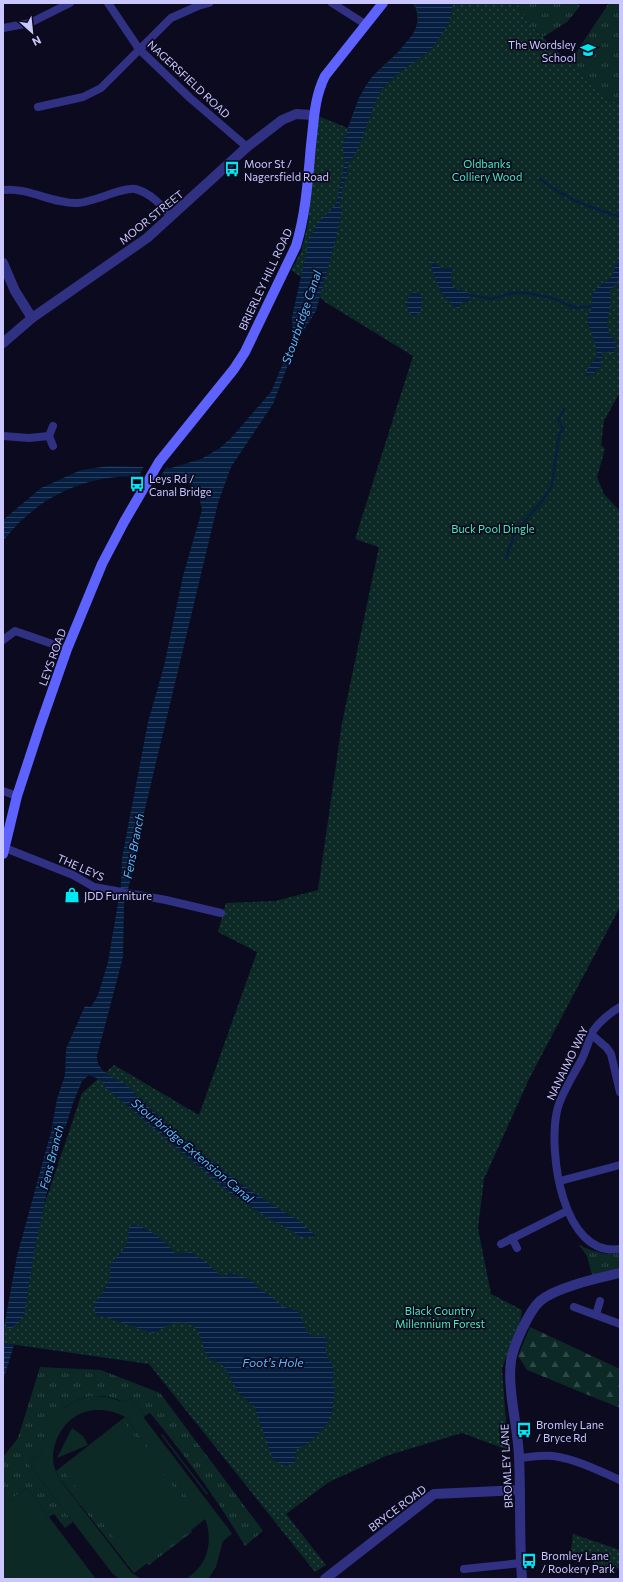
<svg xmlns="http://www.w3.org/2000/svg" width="623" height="1582" font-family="Commissioner,sans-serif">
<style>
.grass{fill:url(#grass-tufts)}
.forest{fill:url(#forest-firs)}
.park{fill:url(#park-dots)}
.pitch{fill:#0c2926}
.water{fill:url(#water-rules)}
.pier{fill:#0c0a1e}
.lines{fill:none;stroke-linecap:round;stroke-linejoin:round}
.stream{stroke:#061f41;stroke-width:2.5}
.minor{stroke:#303182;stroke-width:8}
.tertiary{stroke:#303182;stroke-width:10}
.secondary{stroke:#5e63ff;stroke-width:10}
.labels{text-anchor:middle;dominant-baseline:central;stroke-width:3.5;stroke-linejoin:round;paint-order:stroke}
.poi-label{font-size:11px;fill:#cac7ff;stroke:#0c0a1e;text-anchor:start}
.street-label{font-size:11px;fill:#cac7ff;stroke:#0c0a1e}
.park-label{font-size:11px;fill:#48eab8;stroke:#0c0a1e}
.water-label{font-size:12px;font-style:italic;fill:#55baff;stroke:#0c0a1e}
</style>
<defs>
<pattern id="grass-tufts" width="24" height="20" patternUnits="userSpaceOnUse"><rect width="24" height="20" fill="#0c2926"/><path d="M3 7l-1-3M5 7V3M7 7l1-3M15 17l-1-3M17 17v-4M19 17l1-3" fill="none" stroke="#2e4747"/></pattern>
<pattern id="forest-firs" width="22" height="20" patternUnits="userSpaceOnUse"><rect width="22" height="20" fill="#0c2926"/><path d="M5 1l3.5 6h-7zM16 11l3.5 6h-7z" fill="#2e4747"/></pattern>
<pattern id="park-dots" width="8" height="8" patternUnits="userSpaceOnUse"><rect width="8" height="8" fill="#0c2926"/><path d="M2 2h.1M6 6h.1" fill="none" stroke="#2e4747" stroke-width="1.8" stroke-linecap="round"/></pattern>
<pattern id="water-rules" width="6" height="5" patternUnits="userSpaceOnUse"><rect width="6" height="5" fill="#061f41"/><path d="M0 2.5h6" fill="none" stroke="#293e5e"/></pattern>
</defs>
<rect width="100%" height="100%" fill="#0c0a1e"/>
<g class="grass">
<path d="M 517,3 L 576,3 L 580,6 L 567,22 L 543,37 L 527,22 Z"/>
<path d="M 609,3 L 620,3 L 620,103 L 607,100 L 569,63 Z"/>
<path d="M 579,1245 C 592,1251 606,1256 620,1253 L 620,1268 L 592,1275 L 587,1256 Z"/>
<path d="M 40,1367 L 101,1370 L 160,1393 L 263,1531 L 245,1546 C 217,1499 185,1455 150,1413 L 145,1416 L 131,1398 L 124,1402 C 83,1383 45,1411 41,1453 L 28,1463 L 73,1522 L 65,1528 L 54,1514 L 49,1517 L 27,1488 L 7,1502 L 5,1500 L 3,1501 L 3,1457 L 18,1438 Z"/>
<path d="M 125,1417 L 205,1519 L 191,1530 L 192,1532 L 149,1565 L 147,1563 L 134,1573 L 59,1478 L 56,1471 Z"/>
</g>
<path class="forest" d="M 530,1327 L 620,1369 L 620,1408 L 527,1370 L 518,1356 Z"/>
<g class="park">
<path d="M 413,3 L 517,3 L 527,22 L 607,100 L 620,103 L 620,392 L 604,421 L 601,445 L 605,449 L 597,477 L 604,494 L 620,511 L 620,907 L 530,1077 L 484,1179 L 478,1228 L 491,1294 L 522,1310 L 520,1323 L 502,1368 L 508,1450 L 462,1433 L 386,1456 L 329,1482 L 286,1514 L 326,1565 L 315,1572 L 149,1364 L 3,1343 L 3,1327 L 82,1093 L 114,1065 L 199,1115 L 257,952 L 218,932 L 226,903 L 275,901 L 318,890 L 342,723 L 379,547 L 355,539 L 413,356 L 325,302 L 301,277 L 291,270 L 301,252 L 308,223 L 318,116 L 348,128 C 354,112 359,94 370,80 C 386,58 432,36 413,3 Z"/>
<path d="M 573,1534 L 620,1550 L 620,1568 L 599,1571 L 590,1555 L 570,1557 Z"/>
</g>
<g class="pitch">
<path d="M 93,1396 L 107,1397 L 124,1402 L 131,1398 L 145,1416 L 144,1418 L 231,1532 L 232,1534 L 223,1541 L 216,1567 L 208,1579 L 186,1579 C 207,1566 213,1544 206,1521 L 125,1417 C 110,1409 91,1407 76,1416 C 60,1426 50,1447 54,1466 C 58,1481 72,1494 81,1507 C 97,1528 114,1550 131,1572 L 141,1579 L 119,1579 L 112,1573 L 28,1463 L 41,1453 C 43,1423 62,1401 93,1396 Z"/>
<path d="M 124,1422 L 200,1523 L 138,1570 L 62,1469 Z"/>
<path d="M 72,1428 L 83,1436 L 88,1445 L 57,1458 Z"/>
<path d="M 162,1434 L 208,1494 L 207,1495 L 161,1435 Z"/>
<path d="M 27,1488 L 96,1579 L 3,1579 L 3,1501 L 5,1500 L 7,1502 Z"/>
</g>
<g class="water">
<path d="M 413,3 L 453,3 L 449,23 L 431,50 L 395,76 L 380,91 L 357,151 L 349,162 L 339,205 L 342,211 L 336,238 L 316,311 L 297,341 L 273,404 L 231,467 L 218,503 L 144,813 L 133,870 L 124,904 L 123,957 L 97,1056 C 96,1075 122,1079 132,1090 C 180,1140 237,1184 296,1219 C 303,1223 308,1231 315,1234 L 313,1238 L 309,1236 L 300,1238 L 294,1232 L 270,1219 L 228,1192 L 105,1087 L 101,1080 L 89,1075 L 82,1081 L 73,1103 L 51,1174 L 35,1247 L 24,1316 L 11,1329 L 6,1327 L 6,1316 L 17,1256 L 51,1132 L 57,1099 L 65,1075 L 66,1049 L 85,1006 L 91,1007 L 98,995 L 108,962 L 121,885 L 122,858 L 148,722 L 164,666 L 183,576 L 202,510 L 199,496 L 193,486 C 121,463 50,480 3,541 L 3,520 L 41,488 L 81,470 L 109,466 L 171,468 L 201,459 L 220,448 L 231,438 L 271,392 L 293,340 L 292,317 L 309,240 L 317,224 L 336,204 L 345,161 L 342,146 L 348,128 L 359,98 L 371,78 L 394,57 L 413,34 L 418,23 L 418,11 Z"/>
<path d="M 431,260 L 441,268 L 452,268 L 451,283 L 455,289 L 467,292 L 470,295 L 469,301 L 461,302 L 459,309 C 444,302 431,275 431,260 Z"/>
<path d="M 620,260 L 620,278 L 610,291 C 614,315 598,323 616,343 L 614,353 L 602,352 L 601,366 L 594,373 L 585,377 L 588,368 L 597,357 L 596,347 L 587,320 L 592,306 L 592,294 L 597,288 L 611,278 L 615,266 Z"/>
<path d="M 414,292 L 419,293 L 422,297 L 421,312 L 415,316 L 410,314 L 406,304 L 410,294 Z"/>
<path d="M 131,1225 C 146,1224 167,1243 176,1254 L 191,1252 L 207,1263 L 220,1275 L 227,1275 L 230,1273 L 252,1280 L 258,1288 L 271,1296 L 281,1306 L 298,1311 L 308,1333 L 313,1336 L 323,1336 L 329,1340 L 325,1346 L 327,1356 L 332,1364 L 334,1373 L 332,1384 L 335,1387 C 332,1419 333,1419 310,1442 C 306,1445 300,1447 296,1450 L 295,1462 L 286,1466 L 273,1460 L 254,1406 L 239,1394 L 225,1368 L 219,1362 C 194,1361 211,1317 176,1323 C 167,1324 161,1331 153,1333 L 103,1316 L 96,1317 L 94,1304 C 100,1296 108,1287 110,1277 C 111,1274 109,1270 110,1267 C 117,1253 132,1247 128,1229 Z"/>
<path d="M 3,1343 L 14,1345 L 3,1381 Z"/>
</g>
<path class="pier" d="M 144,466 L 167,466 L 159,479 L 138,478 Z"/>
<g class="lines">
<g class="stream">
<path d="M 540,179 C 566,199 589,207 620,217"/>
<path d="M 470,295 L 492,299 L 512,293 L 527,293 L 552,298 L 576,308 L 592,306"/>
<path d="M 506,558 L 515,532 L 543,500 L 552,485 L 559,435 L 563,429 L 558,420 L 564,409"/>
</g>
<g class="minor">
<path d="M 108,3 L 139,49 L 190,98 L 247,147"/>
<path d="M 332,3 L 365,24"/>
<path d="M 3,28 L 30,23 L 70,3"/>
<path d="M 38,107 L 83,97 L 101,88 L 171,18 L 198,6 L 209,3"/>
<path d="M 3,190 C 29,187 52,204 78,203 C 94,202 123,187 135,189 C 151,193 161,205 171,217"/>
<path d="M 53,426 L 49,436 L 53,446"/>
<path d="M 3,436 L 29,438 L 49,436"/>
<path d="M 3,640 L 15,631 L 67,649"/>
<path d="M 3,791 L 17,796"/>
<path d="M 5,848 L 73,875 L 94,887 L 166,900 L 221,913"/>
<path d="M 620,1007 C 611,1012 599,1022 593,1031 C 589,1040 586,1050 582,1059 C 574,1074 560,1095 557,1111 C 548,1151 562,1258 620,1249"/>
<path d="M 592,1035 L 607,1048 L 611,1054 L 620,1092"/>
<path d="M 560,1181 L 620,1165"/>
<path d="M 512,1238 L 517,1248"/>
<path d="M 501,1244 L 567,1211"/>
<path d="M 574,1307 L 620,1324"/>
<path d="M 596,1315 L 600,1301"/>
<path d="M 519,1458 C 530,1457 542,1455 553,1456 C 576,1459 600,1471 620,1480"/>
<path d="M 464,1569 L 521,1563"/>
</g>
<g class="tertiary">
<path d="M 3,263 L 15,291 L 32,318"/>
<path d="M 3,343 L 32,318 L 147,238 L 247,147 L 282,120 L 296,114 L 313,115"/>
<path d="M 325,1579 L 434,1494 L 520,1490"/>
<path d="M 522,1579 C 519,1539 521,1498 519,1457 C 518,1427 507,1389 511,1361 C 513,1346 529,1311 540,1301 C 556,1287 599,1278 620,1273"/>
</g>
<path class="secondary" d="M 3,854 L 17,796 L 40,726 L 67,649 L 102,564 L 124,522 L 159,462 L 234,369 L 245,352 L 296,246 C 306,213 308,179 311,145 C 314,121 314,98 325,76 L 383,3"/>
</g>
<defs>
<g id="school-bare" transform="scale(1.2)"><path d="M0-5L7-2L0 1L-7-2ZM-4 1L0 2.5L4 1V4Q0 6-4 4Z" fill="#00e8f2" stroke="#0c0a1e" stroke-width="2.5" paint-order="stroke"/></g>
<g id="bus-bare" transform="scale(1.2)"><path d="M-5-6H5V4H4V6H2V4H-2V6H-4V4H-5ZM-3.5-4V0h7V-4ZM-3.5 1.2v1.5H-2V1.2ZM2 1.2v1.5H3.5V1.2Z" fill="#00e8f2" stroke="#0c0a1e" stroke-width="2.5" paint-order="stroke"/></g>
<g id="shop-bare" transform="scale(1.2)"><path d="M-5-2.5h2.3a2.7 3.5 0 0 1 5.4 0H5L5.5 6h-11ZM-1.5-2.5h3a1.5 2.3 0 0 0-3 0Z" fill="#00e8f2" stroke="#0c0a1e" stroke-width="2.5" paint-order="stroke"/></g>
</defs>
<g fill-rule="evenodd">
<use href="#school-bare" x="588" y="50"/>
<use href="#bus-bare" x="232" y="169"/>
<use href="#bus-bare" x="137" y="484"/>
<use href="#shop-bare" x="72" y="895"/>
<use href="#bus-bare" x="524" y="1430"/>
<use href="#bus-bare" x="529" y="1561"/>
</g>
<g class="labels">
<g class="poi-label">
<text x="576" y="44" text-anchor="end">The Wordsley<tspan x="576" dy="13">School</tspan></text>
<text x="244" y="163">Moor St /<tspan x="244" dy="13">Nagersfield Road</tspan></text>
<text x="149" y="478">Leys Rd /<tspan x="149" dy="13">Canal Bridge</tspan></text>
<text x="84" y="895">JDD Furniture</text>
<text x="536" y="1424">Bromley Lane<tspan x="536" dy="13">/ Bryce Rd</tspan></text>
<text x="541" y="1555">Bromley Lane<tspan x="541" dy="13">/ Rookery Park</tspan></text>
</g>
<g class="street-label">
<text transform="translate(189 79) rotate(43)">NAGERSFIELD ROAD</text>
<text transform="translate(151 217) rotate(-39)">MOOR STREET</text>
<text transform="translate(265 279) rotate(-65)">BRIERLEY HILL ROAD</text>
<text transform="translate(52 657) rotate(-70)">LEYS ROAD</text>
<text transform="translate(81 867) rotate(24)">THE LEYS</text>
<text transform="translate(567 1063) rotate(-64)">NANAIMO WAY</text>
<text transform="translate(506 1466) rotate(-93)">BROMLEY LANE</text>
<text transform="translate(397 1508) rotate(-37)">BRYCE ROAD</text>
</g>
<g class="park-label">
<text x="487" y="163">Oldbanks<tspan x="487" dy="13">Colliery Wood</tspan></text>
<text x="493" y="528">Buck Pool Dingle</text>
<text x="440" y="1310">Black Country<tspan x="440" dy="13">Millennium Forest</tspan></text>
</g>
<g class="water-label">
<text transform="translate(301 317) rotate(-71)">Stourbridge Canal</text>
<text transform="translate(133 846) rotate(-79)">Fens Branch</text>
<text transform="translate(193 1150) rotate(40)">Stourbridge Extension Canal</text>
<text transform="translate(51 1157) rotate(-76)">Fens Branch</text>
<text x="273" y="1362">Foot's Hole</text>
</g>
</g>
<rect width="623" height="1582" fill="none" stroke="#cac7ff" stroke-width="8"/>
<g transform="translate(32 32) rotate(153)" stroke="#0c0a1e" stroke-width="3" paint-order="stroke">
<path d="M0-3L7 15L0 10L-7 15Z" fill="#cac7ff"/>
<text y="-6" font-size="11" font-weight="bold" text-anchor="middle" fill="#cac7ff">N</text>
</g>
</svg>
